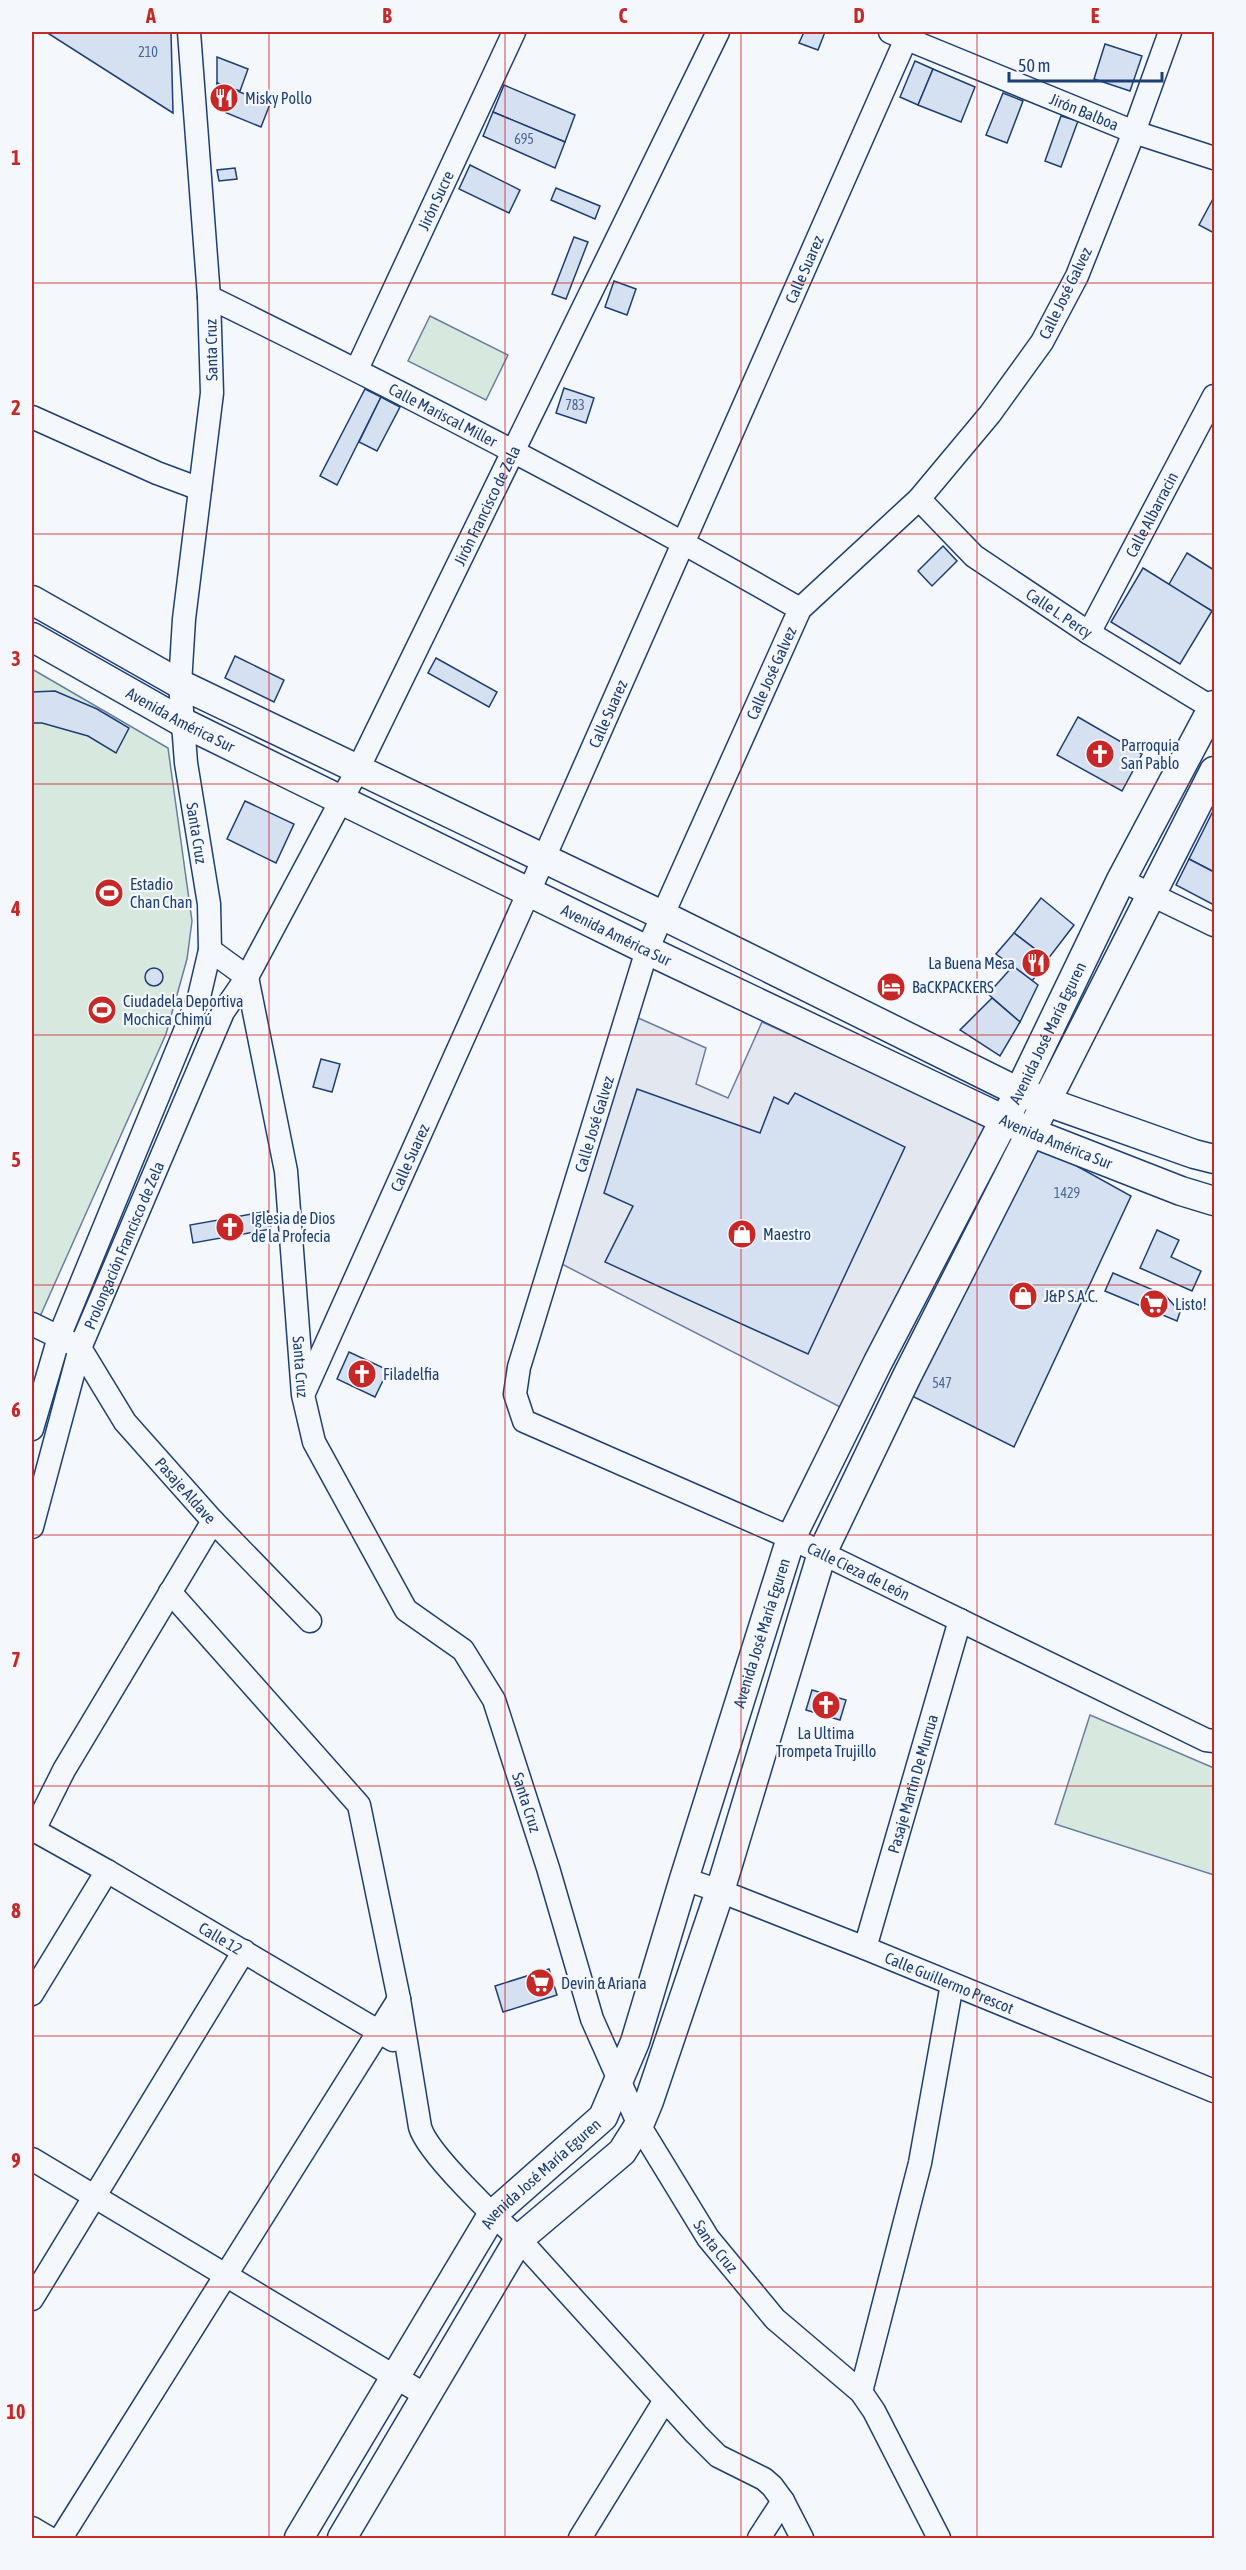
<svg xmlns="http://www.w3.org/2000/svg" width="1246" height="2570" font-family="'Asap Condensed',sans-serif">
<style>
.green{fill:#d7e8df;stroke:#687fa3;stroke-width:1.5}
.parking{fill:#e3e8f0;stroke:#687fa3;stroke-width:1.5}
.building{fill:#d5e0f0;stroke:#1d3f73;stroke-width:1.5}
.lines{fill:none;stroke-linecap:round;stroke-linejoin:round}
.minor-casing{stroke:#1d3f73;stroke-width:25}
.major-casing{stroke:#1d3f73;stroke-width:31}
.minor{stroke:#f4f7fb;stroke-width:22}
.major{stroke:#f4f7fb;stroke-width:28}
.grid{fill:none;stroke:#c62828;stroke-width:1.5;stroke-opacity:0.55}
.labels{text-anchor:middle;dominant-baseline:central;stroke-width:4.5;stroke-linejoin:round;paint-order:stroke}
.number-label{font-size:14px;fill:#4b6792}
.poi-label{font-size:16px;fill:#1d3f73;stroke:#f4f7fb;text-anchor:start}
.street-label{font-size:16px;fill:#1d3f73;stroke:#f4f7fb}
.neatline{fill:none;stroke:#c62828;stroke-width:2}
.grid-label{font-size:20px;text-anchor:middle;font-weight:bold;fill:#c62828}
</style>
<rect width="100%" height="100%" fill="#f4f7fb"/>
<g class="green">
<path d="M 430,316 L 508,355 L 486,400 L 408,361 Z"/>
<path d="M 32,669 L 168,748 L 192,921 L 187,959 L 166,1034 L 38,1321 L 32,1318 Z"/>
<path d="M 1090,1715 L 1214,1768 L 1214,1875 L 1055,1824 Z"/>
</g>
<path class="parking" d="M 636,1017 L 706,1048 L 696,1084 L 728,1098 L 762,1022 L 991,1127 L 848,1411 L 552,1259 Z"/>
<g class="building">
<path d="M 46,32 L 171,32 L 173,113 Z"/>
<path d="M 804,32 L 825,32 L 818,50 L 799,43 Z"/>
<path d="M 1105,44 L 1142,56 L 1130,91 L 1094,79 Z"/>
<path d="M 217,57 L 248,69 L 240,91 L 217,83 Z"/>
<path d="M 915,61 L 933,69 L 918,105 L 900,97 Z"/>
<path d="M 933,69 L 975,87 L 961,122 L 918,105 Z"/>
<path d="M 217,83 L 270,104 L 261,127 L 217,109 Z"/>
<path d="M 504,85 L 575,115 L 565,142 L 493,112 Z"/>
<path d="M 1003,93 L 1023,101 L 1007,143 L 986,135 Z"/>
<path d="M 493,112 L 565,142 L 555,168 L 483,136 Z"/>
<path d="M 1061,116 L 1078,121 L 1061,167 L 1045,161 Z"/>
<path d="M 470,165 L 520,190 L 509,213 L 459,189 Z"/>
<path d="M 235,168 L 237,179 L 219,181 L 217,170 Z"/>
<path d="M 556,188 L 600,206 L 595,219 L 551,200 Z"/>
<path d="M 1214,197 L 1214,233 L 1199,225 Z"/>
<path d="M 574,237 L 588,242 L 566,299 L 552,294 Z"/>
<path d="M 614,281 L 636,289 L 627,315 L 605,307 Z"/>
<path d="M 564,388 L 594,398 L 586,423 L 556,413 Z"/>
<path d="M 365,389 L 381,397 L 337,485 L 320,476 Z"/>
<path d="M 381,397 L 400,407 L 377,451 L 359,442 Z"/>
<path d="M 943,546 L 957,561 L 932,586 L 918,571 Z"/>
<path d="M 1187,553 L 1214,570 L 1214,607 L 1212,611 L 1168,586 Z"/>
<path d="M 1143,568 L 1212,611 L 1180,664 L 1111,622 Z"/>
<path d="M 235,656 L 284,680 L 274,702 L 225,678 Z"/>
<path d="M 436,658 L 497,692 L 489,707 L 428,673 Z"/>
<path d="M 55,691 L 97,709 L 129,728 L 116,753 L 88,736 L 42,723 L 32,723 L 32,692 Z"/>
<path d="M 1078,717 L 1142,754 L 1122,791 L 1057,755 Z"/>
<path d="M 245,801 L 294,824 L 276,863 L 227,839 Z"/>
<path d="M 1214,809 L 1214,872 L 1189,859 Z"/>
<path d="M 1189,859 L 1214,872 L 1214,905 L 1176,885 Z"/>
<path d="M 1041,898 L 1074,925 L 1048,959 L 1014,933 Z"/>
<path d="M 1014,933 L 1048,959 L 1032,981 L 996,954 Z"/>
<path d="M 1013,966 L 1038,985 L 1020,1022 L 988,994 Z"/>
<circle cx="154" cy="977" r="9"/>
<path d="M 992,998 L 1020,1022 L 1000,1056 L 960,1030 Z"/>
<path d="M 321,1059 L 340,1064 L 332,1092 L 313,1087 Z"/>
<path d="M 637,1089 L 760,1133 L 774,1097 L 788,1104 L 795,1093 L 905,1147 L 808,1354 L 605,1262 L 633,1206 L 604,1193 Z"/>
<path d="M 1037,1144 L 1131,1196 L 1014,1447 L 910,1395 Z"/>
<path d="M 268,1211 L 271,1229 L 193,1243 L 190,1225 Z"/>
<path d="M 1157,1230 L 1179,1240 L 1171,1257 L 1201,1271 L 1192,1291 L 1140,1268 Z"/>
<path d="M 1113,1273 L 1165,1295 L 1180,1312 L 1177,1321 L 1105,1291 Z"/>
<path d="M 349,1352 L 388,1370 L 375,1397 L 337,1379 Z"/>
<path d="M 812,1690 L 846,1700 L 840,1720 L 806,1710 Z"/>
<path d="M 549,1969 L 557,1995 L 503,2012 L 495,1986 Z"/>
</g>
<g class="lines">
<g class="minor-casing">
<g id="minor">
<path id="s1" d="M 890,32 L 1134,132 L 1214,158"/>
<path id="s2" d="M 1170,32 L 1134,132 L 1077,276 L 1042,342 L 990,414 L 919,499 L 800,609 L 647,950 L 519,1367 L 515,1394 L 524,1421 L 791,1538 L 1206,1740 L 1214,1741"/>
<path id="s3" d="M 209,297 C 409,395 607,498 800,609"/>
<path id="s4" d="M 357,369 L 514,32"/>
<path d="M 32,417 L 157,473 L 200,489"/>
<path id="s5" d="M 919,499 L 974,556 L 1089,633 L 1214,709"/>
<path id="s6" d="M 1089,633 L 1214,396"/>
<path d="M 1121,880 L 1214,925"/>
<path id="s7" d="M 210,950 L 247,977 L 286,1171 L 303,1395 L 314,1442 L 406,1610 L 463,1650 L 494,1700 L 548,1868 L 592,2019 L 639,2125 L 708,2238 L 775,2319 L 861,2392 L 874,2411 L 939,2538"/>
<path d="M 32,1324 L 71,1343"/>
<path id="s8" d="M 80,1348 L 125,1422 L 213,1521 L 310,1621"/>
<path id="s9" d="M 304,1393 L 544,858 L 909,32"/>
<path d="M 32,1429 L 59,1337 L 199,997 L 210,950 L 209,904 L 186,763 L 180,684 L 184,619 L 212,393 L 209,297 L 189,32"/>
<path id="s10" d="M 32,1527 L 80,1348 L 223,1012 L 247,977 L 358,769 L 718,32"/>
<path d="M 170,1592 L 359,1805 L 399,1999 L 420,2127 C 427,2153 497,2219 519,2239 L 696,2434 L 718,2456 L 764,2479 L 772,2486 L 783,2501 L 802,2538"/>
<path id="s11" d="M 32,1829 L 107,1871 L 393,2040"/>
<path d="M 34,1830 L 64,1770 L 213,1521"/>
<path id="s12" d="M 684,1879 L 720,1891 L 865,1948 L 1214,2091"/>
<path id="s13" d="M 865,1948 L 960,1620"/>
<path d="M 32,1994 L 107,1871"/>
<path d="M 32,2159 L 427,2396"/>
<path d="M 32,2299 L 244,1951"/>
<path d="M 861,2392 L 920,2163 L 952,1984"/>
<path d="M 32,2528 L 49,2538"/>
<path d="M 61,2538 L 399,1999"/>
<path d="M 580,2538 L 665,2400"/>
<path d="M 759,2538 L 783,2501"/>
</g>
</g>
<g class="major-casing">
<g id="major">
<path d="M 32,600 L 180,684 L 662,915 L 1019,1092 L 1194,1154 L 1214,1159"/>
<path id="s14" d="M 32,637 L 182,722 L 647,950 L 849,1046 L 1030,1132 L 1181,1191 L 1214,1201"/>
<path id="s15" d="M 299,2538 L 492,2215 L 603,2117 L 635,2042 L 684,1879 L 791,1538 L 878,1362 L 1019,1092 L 1121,880 L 1214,705"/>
<path d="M 342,2538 L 519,2239 L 622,2152 L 639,2125 L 649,2101 L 720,1891 L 822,1553 L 907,1376 L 1214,771"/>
</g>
</g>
<use href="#minor" class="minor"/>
<use href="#major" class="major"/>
</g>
<path class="grid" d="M 269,32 L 269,2538M 505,32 L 505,2538M 741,32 L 741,2538M 977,32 L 977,2538M 32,283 L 1214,283M 32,534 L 1214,534M 32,784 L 1214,784M 32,1035 L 1214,1035M 32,1285 L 1214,1285M 32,1535 L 1214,1535M 32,1786 L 1214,1786M 32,2036 L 1214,2036M 32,2287 L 1214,2287"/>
<defs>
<g id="restaurant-disc" transform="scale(1.5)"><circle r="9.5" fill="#c62828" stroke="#f4f7fb"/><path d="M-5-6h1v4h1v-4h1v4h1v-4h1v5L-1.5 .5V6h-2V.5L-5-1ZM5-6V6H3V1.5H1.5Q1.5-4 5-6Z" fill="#fff"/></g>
<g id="church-disc" transform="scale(1.5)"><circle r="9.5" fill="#c62828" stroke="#f4f7fb"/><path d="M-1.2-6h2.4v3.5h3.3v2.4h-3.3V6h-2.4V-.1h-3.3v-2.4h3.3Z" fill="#fff"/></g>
<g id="stadium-disc" transform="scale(1.5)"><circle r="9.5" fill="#c62828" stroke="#f4f7fb"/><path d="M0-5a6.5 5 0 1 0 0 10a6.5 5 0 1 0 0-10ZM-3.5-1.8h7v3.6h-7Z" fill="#fff"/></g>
<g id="hotel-disc" transform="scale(1.5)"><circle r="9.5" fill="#c62828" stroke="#f4f7fb"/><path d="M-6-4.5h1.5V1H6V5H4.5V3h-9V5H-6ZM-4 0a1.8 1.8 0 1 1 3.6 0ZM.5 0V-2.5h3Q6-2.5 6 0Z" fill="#fff"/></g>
<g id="shop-disc" transform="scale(1.5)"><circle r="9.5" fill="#c62828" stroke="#f4f7fb"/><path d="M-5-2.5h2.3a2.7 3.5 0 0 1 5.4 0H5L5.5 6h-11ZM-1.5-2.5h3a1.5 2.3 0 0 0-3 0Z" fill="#fff"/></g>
<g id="supermarket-disc" transform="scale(1.5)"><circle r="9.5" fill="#c62828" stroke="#f4f7fb"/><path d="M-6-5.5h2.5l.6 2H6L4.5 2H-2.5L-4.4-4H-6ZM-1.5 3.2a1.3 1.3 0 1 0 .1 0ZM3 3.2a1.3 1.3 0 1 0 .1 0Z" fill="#fff"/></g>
</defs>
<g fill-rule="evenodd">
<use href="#restaurant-disc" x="224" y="98"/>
<use href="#church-disc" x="1100" y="754"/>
<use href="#stadium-disc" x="109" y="893"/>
<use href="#restaurant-disc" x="1036" y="963"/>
<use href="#hotel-disc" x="891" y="987"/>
<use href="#stadium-disc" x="102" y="1010"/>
<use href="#church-disc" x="230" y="1227"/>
<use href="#shop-disc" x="742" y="1234"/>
<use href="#shop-disc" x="1023" y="1296"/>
<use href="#supermarket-disc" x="1154" y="1304"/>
<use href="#church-disc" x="362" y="1374"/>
<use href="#church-disc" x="826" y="1705"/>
<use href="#supermarket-disc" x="540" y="1983"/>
</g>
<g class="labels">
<g class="number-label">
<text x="148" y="52">210</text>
<text x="524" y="139">695</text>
<text x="575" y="405">783</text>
<text x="1067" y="1193">1429</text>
<text x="942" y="1383">547</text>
</g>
<g class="poi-label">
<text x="245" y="98">Misky Pollo</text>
<text x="1121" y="745">Parroquia<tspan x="1121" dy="18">San Pablo</tspan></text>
<text x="130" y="884">Estadio<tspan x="130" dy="18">Chan Chan</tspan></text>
<text x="1015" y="963" text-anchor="end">La Buena Mesa</text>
<text x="912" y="987">BaCKPACKERS</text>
<text x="123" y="1001">Ciudadela Deportiva<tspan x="123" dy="18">Mochica Chimú</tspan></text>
<text x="251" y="1218">Iglesia de Dios<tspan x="251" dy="18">de la Profecia</tspan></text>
<text x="763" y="1234">Maestro</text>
<text x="1044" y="1296">J&amp;P S.A.C.</text>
<text x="1175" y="1304">Listo!</text>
<text x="383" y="1374">Filadelfia</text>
<text x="826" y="1733" text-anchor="middle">La Ultima<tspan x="826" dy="18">Trompeta Trujillo</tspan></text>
<text x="561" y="1983">Devin &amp; Ariana</text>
</g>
<g class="street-label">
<text stroke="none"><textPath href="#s1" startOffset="210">Jirón Balboa</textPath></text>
<text stroke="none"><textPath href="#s4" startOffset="186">Jirón Sucre</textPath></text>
<text stroke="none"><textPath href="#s9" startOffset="1230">Calle Suarez</textPath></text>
<text transform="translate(1065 293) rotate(-64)">Calle José Galvez</text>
<text transform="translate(211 350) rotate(-91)">Santa Cruz</text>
<text stroke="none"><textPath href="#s3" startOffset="262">Calle Mariscal Miller</textPath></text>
<text stroke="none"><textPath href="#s10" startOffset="1122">Jirón Francisco de Zela</textPath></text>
<text stroke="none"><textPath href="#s6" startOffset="134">Calle Albarracin</textPath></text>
<text stroke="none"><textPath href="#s5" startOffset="182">Calle L. Percy</textPath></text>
<text transform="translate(771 673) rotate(-66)">Calle José Galvez</text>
<text stroke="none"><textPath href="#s9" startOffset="744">Calle Suarez</textPath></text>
<text stroke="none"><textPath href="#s14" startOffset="170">Avenida América Sur</textPath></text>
<text transform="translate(197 833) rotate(81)">Santa Cruz</text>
<text stroke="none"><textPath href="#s14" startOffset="656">Avenida América Sur</textPath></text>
<text stroke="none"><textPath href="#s15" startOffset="1700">Avenida José María Eguren</textPath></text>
<text transform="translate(594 1124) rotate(-73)">Calle José Galvez</text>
<text stroke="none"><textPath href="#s14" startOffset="1142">Avenida América Sur</textPath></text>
<text stroke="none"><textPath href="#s9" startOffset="258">Calle Suarez</textPath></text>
<text stroke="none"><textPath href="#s10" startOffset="297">Prolongación Francisco de Zela</textPath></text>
<text stroke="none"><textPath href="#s7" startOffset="440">Santa Cruz</textPath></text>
<text stroke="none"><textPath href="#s8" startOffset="178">Pasaje Aldave</textPath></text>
<text stroke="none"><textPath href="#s2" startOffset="1930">Calle Cieza de León</textPath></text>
<text stroke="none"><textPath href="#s15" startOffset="1034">Avenida José María Eguren</textPath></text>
<text stroke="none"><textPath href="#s13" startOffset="171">Pasaje Martin De Murrua</textPath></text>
<text stroke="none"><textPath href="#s7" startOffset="944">Santa Cruz</textPath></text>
<text stroke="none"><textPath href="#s11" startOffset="218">Calle 12</textPath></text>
<text stroke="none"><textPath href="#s12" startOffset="285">Calle Guillermo Prescot</textPath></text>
<text stroke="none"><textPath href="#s15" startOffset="440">Avenida José María Eguren</textPath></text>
<text stroke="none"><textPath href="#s7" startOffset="1430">Santa Cruz</textPath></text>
</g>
</g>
<rect width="1246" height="2570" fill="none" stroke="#f4f7fb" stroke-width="66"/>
<path d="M1009 72v9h153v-9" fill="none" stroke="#1d3f73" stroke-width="3"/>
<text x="1018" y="72" font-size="18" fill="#1d3f73" stroke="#f4f7fb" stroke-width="4.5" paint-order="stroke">50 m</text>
<rect x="33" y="33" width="1180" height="2504" class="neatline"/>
<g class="grid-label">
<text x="151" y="23">A</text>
<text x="387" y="23">B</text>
<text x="623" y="23">C</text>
<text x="859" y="23">D</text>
<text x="1095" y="23">E</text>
<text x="16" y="165">1</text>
<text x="16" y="415">2</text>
<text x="16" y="666">3</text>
<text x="16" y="916">4</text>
<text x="16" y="1167">5</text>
<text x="16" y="1417">6</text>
<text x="16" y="1667">7</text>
<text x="16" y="1918">8</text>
<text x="16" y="2168">9</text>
<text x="16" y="2419">10</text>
</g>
</svg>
